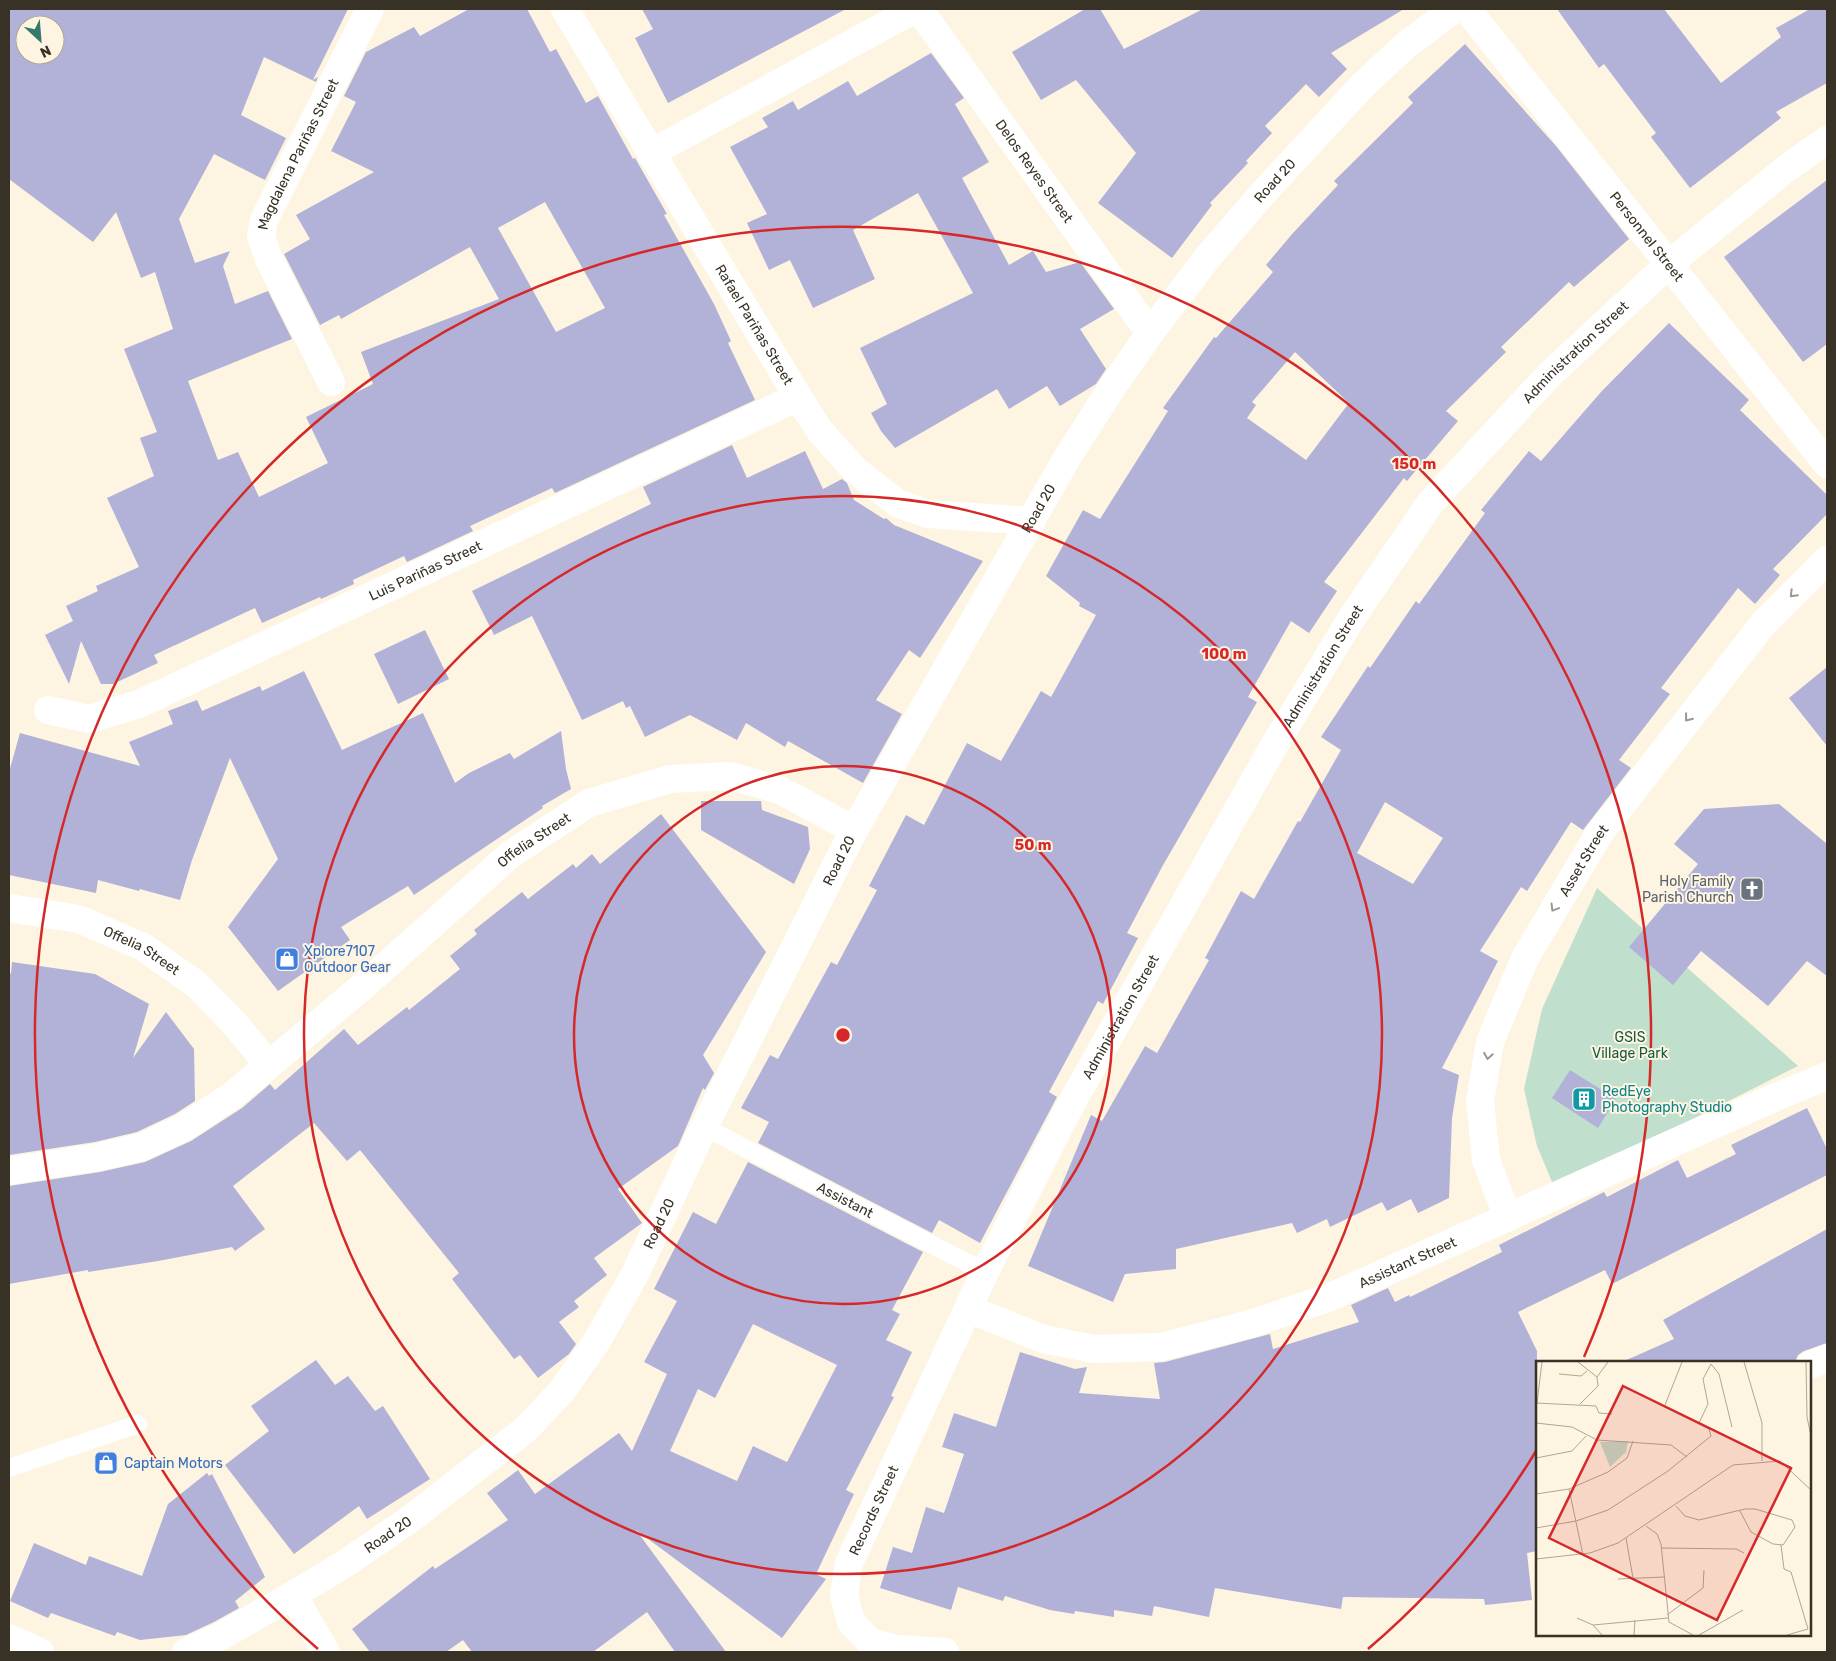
<svg xmlns="http://www.w3.org/2000/svg" width="1836" height="1661" font-family="Rubik,sans-serif">
<style>
.green{fill:#c0dfcd}
.building{fill:#b2b1d7;fill-rule:evenodd}
.lines{fill:none;stroke-linecap:round;stroke-linejoin:round}
.service{stroke:#fff;stroke-width:18}
.minor{stroke:#fff;stroke-width:28}
.tertiary{stroke:#fff;stroke-width:28}
.oneway{stroke:#9b9892}
.ring{fill:none;stroke:#d62828;stroke-width:2.5}
.labels{text-anchor:middle;dominant-baseline:central;stroke-width:4;stroke-linejoin:round;paint-order:stroke}
.street-label{font-size:14px;fill:#373225;stroke:#fdf5e1}
.worship-label{font-size:14px;fill:#5b616d;stroke:#fdf5e1;text-anchor:end}
.shop-label{font-size:14px;fill:#366cbe;stroke:#fdf5e1;text-anchor:start}
.park-label{font-size:14px;fill:#165c3e;stroke:#fdf5e1}
.culture-label{font-size:14px;fill:#0d838f;stroke:#fdf5e1;text-anchor:start}
.inset-road{fill:none;stroke:#aea796;stroke-width:1}
.view{fill:#d62828;fill-opacity:0.15;stroke:#d62828;stroke-width:2.5}
.inset-edge{fill:none;stroke:#373225;stroke-width:2.5}
.centre{fill:#d62828;stroke:#fdf5e1;stroke-width:2.5}
.ring-label{font-size:15px;text-anchor:middle;font-weight:bold;fill:#d62828;stroke:#fdf5e1;stroke-width:4;stroke-linejoin:round;paint-order:stroke}
</style>
<rect width="100%" height="100%" fill="#fdf5e1"/>
<path class="green" d="M 1597,888 L 1798,1066 L 1555,1189 L 1537,1146 L 1524,1089 L 1542,1009 Z"/>
<g class="building">
<path d="M 9,9 L 348,9 L 313,80 L 318,77 L 316,82 L 264,57 L 241,115 L 286,138 L 265,180 L 214,154 L 179,219 L 195,263 L 230,251 L 223,266 L 235,304 L 268,291 L 292,339 L 188,381 L 218,460 L 238,452 L 259,497 L 328,463 L 306,417 L 373,384 L 361,352 L 499,299 L 470,247 L 341,319 L 339,315 L 320,325 L 284,254 L 310,239 L 296,215 L 374,172 L 331,151 L 356,102 L 344,96 L 366,52 L 414,27 L 420,36 L 469,9 L 527,9 L 550,52 L 556,49 L 586,103 L 598,96 L 633,159 L 635,158 L 667,214 L 664,215 L 714,304 L 731,341 L 728,343 L 755,400 L 555,493 L 552,488 L 470,526 L 473,531 L 407,562 L 404,556 L 353,580 L 354,584 L 321,599 L 320,597 L 262,623 L 255,608 L 154,655 L 158,663 L 113,684 L 101,684 L 81,641 L 69,684 L 45,635 L 73,621 L 66,606 L 98,591 L 96,586 L 139,567 L 107,498 L 154,476 L 140,438 L 157,432 L 124,349 L 173,329 L 155,272 L 141,278 L 116,212 L 93,242 L 9,179 ZM 25,25 L 55,25 L 55,55 L 25,55 ZM 545,202 L 605,308 L 556,332 L 498,228 Z"/>
<path d="M 642,9 L 846,9 L 668,103 L 635,38 L 653,29 Z"/>
<path d="M 1085,9 L 1100,9 L 1124,49 L 1203,9 L 1404,9 L 1331,53 L 1347,69 L 1319,97 L 1306,84 L 1265,126 L 1272,133 L 1246,161 L 1248,163 L 1210,203 L 1212,205 L 1172,258 L 1098,203 L 1136,153 L 1076,80 L 1041,100 L 1012,52 Z"/>
<path d="M 1557,9 L 1664,9 L 1721,83 L 1781,37 L 1776,28 L 1810,9 L 1827,9 L 1827,83 L 1776,112 L 1781,118 L 1690,188 L 1651,137 L 1656,133 L 1604,64 L 1599,68 Z"/>
<path d="M 1465,44 L 1556,146 L 1629,239 L 1574,287 L 1569,282 L 1501,347 L 1506,352 L 1446,411 L 1458,421 L 1407,481 L 1404,478 L 1324,582 L 1337,591 L 1309,633 L 1291,621 L 1248,697 L 1257,702 L 1162,867 L 1127,933 L 1138,938 L 1103,1004 L 1098,1001 L 1049,1092 L 1057,1097 L 980,1243 L 939,1220 L 932,1233 L 758,1143 L 769,1122 L 741,1108 L 770,1055 L 778,1059 L 831,962 L 837,965 L 877,890 L 869,886 L 906,815 L 924,825 L 967,743 L 1001,761 L 1041,691 L 1051,697 L 1096,615 L 1079,606 L 1080,603 L 1046,576 L 1083,510 L 1100,519 L 1168,411 L 1163,408 L 1214,337 L 1216,338 L 1273,272 L 1266,265 L 1293,233 L 1338,185 L 1334,181 L 1413,103 L 1408,97 ZM 1295,352 L 1349,403 L 1306,460 L 1247,418 L 1256,405 L 1252,402 Z"/>
<path d="M 931,53 L 964,98 L 955,104 L 989,162 L 962,178 L 1009,265 L 1033,251 L 1046,272 L 1080,262 L 1114,309 L 1080,329 L 1106,369 L 1096,384 L 1060,406 L 1047,386 L 1009,409 L 997,389 L 895,448 L 881,431 L 871,413 L 887,404 L 860,348 L 973,293 L 918,193 L 853,230 L 875,279 L 813,308 L 790,260 L 769,270 L 747,223 L 767,214 L 730,147 L 768,127 L 762,118 L 793,101 L 798,110 L 848,81 L 857,96 Z"/>
<path d="M 1827,180 L 1827,344 L 1803,362 L 1724,257 Z"/>
<path d="M 1669,323 L 1749,400 L 1740,410 L 1827,495 L 1827,514 L 1773,569 L 1780,575 L 1755,604 L 1738,588 L 1661,688 L 1670,694 L 1619,760 L 1631,768 L 1583,830 L 1571,822 L 1527,891 L 1521,887 L 1480,951 L 1498,961 L 1442,1068 L 1459,1075 L 1452,1118 L 1449,1198 L 1418,1213 L 1411,1199 L 1387,1211 L 1382,1202 L 1330,1227 L 1327,1219 L 1297,1233 L 1292,1223 L 1176,1249 L 1176,1269 L 1125,1274 L 1113,1302 L 1028,1266 L 1091,1115 L 1102,1121 L 1145,1046 L 1157,1053 L 1209,960 L 1205,958 L 1241,891 L 1254,899 L 1298,821 L 1300,822 L 1341,750 L 1321,737 L 1368,666 L 1370,668 L 1416,601 L 1419,604 L 1485,513 L 1481,510 L 1529,451 L 1541,461 L 1601,392 ZM 1385,802 L 1443,838 L 1413,884 L 1357,853 Z"/>
<path d="M 732,445 L 747,478 L 805,451 L 823,489 L 842,479 L 847,483 L 854,500 L 884,519 L 886,518 L 894,525 L 983,561 L 920,658 L 909,650 L 876,700 L 902,714 L 863,783 L 788,741 L 785,747 L 746,723 L 737,740 L 690,715 L 645,737 L 630,706 L 626,708 L 623,701 L 582,720 L 532,616 L 494,635 L 472,591 L 651,504 L 643,487 Z"/>
<path d="M 425,630 L 449,679 L 398,704 L 374,654 Z"/>
<path d="M 1827,667 L 1827,746 L 1789,698 Z"/>
<path d="M 304,671 L 342,750 L 423,713 L 455,783 L 469,773 L 510,753 L 514,759 L 561,731 L 566,769 L 571,789 L 542,806 L 543,808 L 414,895 L 408,886 L 341,927 L 350,940 L 278,991 L 228,927 L 278,859 L 230,758 L 192,860 L 180,900 L 140,889 L 139,891 L 98,880 L 96,893 L 9,875 L 9,772 L 20,733 L 140,766 L 129,742 L 173,724 L 168,711 L 197,700 L 202,711 L 260,686 L 262,691 Z"/>
<path d="M 701,801 L 761,801 L 762,810 L 808,827 L 810,849 L 794,884 L 701,830 Z"/>
<path d="M 1779,804 L 1827,844 L 1827,976 L 1807,961 L 1768,1006 L 1701,951 L 1673,985 L 1629,947 L 1698,864 L 1674,844 L 1704,809 Z"/>
<path d="M 661,814 L 766,952 L 703,1055 L 714,1073 L 705,1090 L 703,1088 L 678,1146 L 618,1189 L 642,1223 L 594,1258 L 607,1275 L 574,1301 L 579,1307 L 559,1322 L 576,1344 L 569,1354 L 538,1378 L 520,1355 L 514,1359 L 452,1279 L 459,1273 L 360,1150 L 347,1161 L 314,1123 L 233,1186 L 265,1229 L 235,1251 L 232,1247 L 158,1261 L 88,1272 L 88,1270 L 9,1284 L 9,1186 L 100,1172 L 145,1162 L 191,1141 L 242,1108 L 270,1084 L 275,1090 L 344,1029 L 358,1045 L 407,1007 L 409,1010 L 460,969 L 450,956 L 477,934 L 474,930 L 522,892 L 528,899 L 573,864 L 576,868 L 592,854 L 600,864 Z"/>
<path d="M 12,962 L 95,974 L 149,1004 L 133,1058 L 166,1012 L 194,1049 L 195,1101 L 175,1114 L 137,1132 L 95,1142 L 9,1155 L 9,973 L 11,974 Z"/>
<path d="M 1570,1070 L 1616,1099 L 1598,1128 L 1552,1098 Z"/>
<path d="M 1807,1108 L 1827,1149 L 1827,1175 L 1612,1284 L 1605,1270 L 1518,1312 L 1537,1351 L 1537,1551 L 1527,1553 L 1532,1600 L 1485,1605 L 1484,1599 L 1343,1597 L 1341,1609 L 1215,1588 L 1209,1617 L 1154,1606 L 1152,1616 L 1114,1610 L 1114,1617 L 1075,1611 L 1074,1614 L 1050,1610 L 1005,1596 L 1003,1601 L 958,1587 L 951,1610 L 880,1588 L 893,1547 L 912,1553 L 926,1507 L 944,1513 L 964,1454 L 942,1447 L 954,1413 L 996,1427 L 1020,1352 L 1075,1369 L 1087,1367 L 1079,1393 L 1160,1399 L 1154,1363 L 1165,1362 L 1270,1334 L 1273,1349 L 1359,1322 L 1351,1305 L 1388,1288 L 1395,1302 L 1409,1295 L 1410,1297 L 1502,1252 L 1499,1245 L 1604,1192 L 1607,1197 L 1678,1160 L 1687,1178 L 1736,1154 L 1731,1145 Z"/>
<path d="M 748,1162 L 923,1252 L 892,1310 L 900,1314 L 886,1340 L 912,1352 L 891,1396 L 894,1397 L 846,1490 L 854,1494 L 816,1574 L 826,1579 L 782,1638 L 636,1530 L 726,1652 L 675,1652 L 647,1612 L 593,1652 L 472,1652 L 463,1640 L 446,1652 L 370,1652 L 352,1629 L 433,1566 L 435,1569 L 508,1520 L 487,1493 L 518,1470 L 535,1494 L 619,1433 L 632,1451 L 667,1374 L 644,1362 L 677,1301 L 654,1289 L 693,1212 L 716,1224 ZM 753,1324 L 837,1365 L 787,1462 L 753,1446 L 737,1481 L 670,1451 L 698,1389 L 715,1398 Z"/>
<path d="M 1827,1229 L 1827,1343 L 1804,1351 L 1798,1355 L 1795,1362 L 1622,1362 L 1674,1339 L 1663,1320 Z"/>
<path d="M 316,1360 L 335,1385 L 348,1376 L 375,1411 L 383,1406 L 430,1479 L 367,1519 L 359,1506 L 294,1554 L 225,1465 L 269,1431 L 251,1406 Z"/>
<path d="M 207,1473 L 209,1476 L 212,1474 L 265,1577 L 235,1601 L 239,1608 L 214,1622 L 186,1635 L 140,1640 L 117,1632 L 115,1636 L 51,1613 L 48,1618 L 10,1601 L 34,1543 L 86,1565 L 89,1556 L 142,1576 L 168,1504 Z"/>
</g>
<g class="lines">
<g class="service">
<path id="s1" d="M 704,1127 L 985,1272"/>
<path d="M 9,1468 L 138,1424"/>
</g>
<g class="minor">
<path id="s2" d="M 565,9 L 798,397 L 820,431 L 855,470 L 897,503 L 928,514 L 1032,521"/>
<path id="s3" d="M 919,9 L 1150,333"/>
<path id="s4" d="M 1467,9 L 1827,464"/>
<path d="M 651,153 L 915,9"/>
<path id="s5" d="M 331,382 L 269,259 L 261,237 L 264,220 L 370,9"/>
<path id="s6" d="M 48,710 L 89,719 L 139,704 L 798,397"/>
<path id="s7" d="M 9,908 L 79,919 L 143,947 L 196,984 L 234,1023 L 268,1064"/>
<path id="s8" d="M 9,1171 L 98,1157 L 142,1147 L 183,1128 L 233,1095 L 362,987 L 511,854 L 589,803 L 670,779 L 730,776 L 780,790 L 854,830"/>
<path id="s9" d="M 1508,1218 L 1486,1160 L 1480,1101 L 1490,1042 L 1525,958 L 1599,834 L 1763,624 L 1827,560"/>
<path id="s10" d="M 969,1309 L 1043,1339 L 1094,1349 L 1161,1347 L 1250,1324 L 1328,1298 L 1778,1096 L 1827,1076"/>
<path d="M 1810,1365 L 1827,1358"/>
<path d="M 293,1595 L 326,1652"/>
<path id="s11" d="M 945,1652 L 897,1649 L 870,1642 L 851,1622 L 844,1595 L 849,1563 L 985,1272 L 1071,1104 L 1275,744 L 1353,616 L 1431,502 L 1550,374 L 1669,264 L 1787,168 L 1827,140"/>
</g>
<g class="tertiary">
<path d="M 9,1638 L 40,1652"/>
<path id="s12" d="M 186,1652 L 221,1636 L 293,1595 L 343,1565 L 409,1520 L 526,1429 L 561,1392 L 597,1341 L 635,1274 L 704,1127 L 854,830 L 1067,458 L 1109,392 L 1150,333 L 1208,257 L 1265,191 L 1362,86 L 1405,46 L 1454,9"/>
</g>
</g>
<defs><path id="oneway-chevron" d="M-2-3.5L2.5 0L-2 3.5" fill="none" stroke-width="1.6" stroke-linecap="round" stroke-linejoin="round" transform="scale(1.25)"/></defs>
<g class="oneway">
<use href="#oneway-chevron" transform="translate(1793 594) rotate(135)"/>
<use href="#oneway-chevron" transform="translate(1688 718) rotate(128)"/>
<use href="#oneway-chevron" transform="translate(1554 908) rotate(121)"/>
<use href="#oneway-chevron" transform="translate(1488 1056) rotate(99)"/>
</g>
<g class="ring">
<circle cx="843" cy="1035" r="269"/>
<circle cx="843" cy="1035" r="539"/>
<path d="M1536 1451A808 808 0 0 1 1368 1649M318 1649A808 808 0 1 1 1584 1357"/>
</g>
<defs>
<g id="church-square" transform="scale(1.25)"><rect x="-9" y="-9" width="18" height="18" rx="4" fill="#6b7280" stroke="#fdf5e1"/><path d="M-1.2-6h2.4v3.5h3.3v2.4h-3.3V6h-2.4V-.1h-3.3v-2.4h3.3Z" fill="#fff"/></g>
<g id="shop-square" transform="scale(1.25)"><rect x="-9" y="-9" width="18" height="18" rx="4" fill="#3f7fe0" stroke="#fdf5e1"/><path d="M-5-2.5h2.3a2.7 3.5 0 0 1 5.4 0H5L5.5 6h-11ZM-1.5-2.5h3a1.5 2.3 0 0 0-3 0Z" fill="#fff"/></g>
<g id="building-square" transform="scale(1.25)"><rect x="-9" y="-9" width="18" height="18" rx="4" fill="#0f9aa8" stroke="#fdf5e1"/><path d="M-4-6H4V6H1V3H-1V6H-4ZM-2.5-4.3h1.7v1.8h-1.7ZM.8-4.3h1.7v1.8H.8ZM-2.5-1h1.7V.8h-1.7ZM.8-1h1.7V.8H.8Z" fill="#fff"/></g>
</defs>
<g fill-rule="evenodd">
<use href="#church-square" x="1752" y="889"/>
<use href="#shop-square" x="287" y="959"/>
<use href="#building-square" x="1584" y="1099"/>
<use href="#shop-square" x="106" y="1463"/>
</g>
<g class="labels">
<g class="street-label">
<text stroke="none"><textPath href="#s5" startOffset="252">Magdalena Pariñas Street</textPath></text>
<text stroke="none"><textPath href="#s3" startOffset="199">Delos Reyes Street</textPath></text>
<text stroke="none"><textPath href="#s12" startOffset="1869">Road 20</textPath></text>
<text stroke="none"><textPath href="#s4" startOffset="290">Personnel Street</textPath></text>
<text stroke="none"><textPath href="#s2" startOffset="368">Rafael Pariñas Street</textPath></text>
<text stroke="none"><textPath href="#s11" startOffset="1584">Administration Street</textPath></text>
<text stroke="none"><textPath href="#s12" startOffset="1464">Road 20</textPath></text>
<text stroke="none"><textPath href="#s6" startOffset="410">Luis Pariñas Street</textPath></text>
<text stroke="none"><textPath href="#s11" startOffset="1179">Administration Street</textPath></text>
<text stroke="none"><textPath href="#s8" startOffset="635">Offelia Street</textPath></text>
<text stroke="none"><textPath href="#s9" startOffset="386">Asset Street</textPath></text>
<text stroke="none"><textPath href="#s12" startOffset="1059">Road 20</textPath></text>
<text stroke="none"><textPath href="#s7" startOffset="141">Offelia Street</textPath></text>
<text stroke="none"><textPath href="#s11" startOffset="774">Administration Street</textPath></text>
<text stroke="none"><textPath href="#s1" startOffset="159">Assistant</textPath></text>
<text stroke="none"><textPath href="#s12" startOffset="654">Road 20</textPath></text>
<text stroke="none"><textPath href="#s10" startOffset="460">Assistant Street</textPath></text>
<text stroke="none"><textPath href="#s11" startOffset="222">Records Street</textPath></text>
<text stroke="none"><textPath href="#s12" startOffset="234">Road 20</textPath></text>
</g>
<g class="worship-label">
<text x="1734" y="881">Holy Family<tspan x="1734" dy="16">Parish Church</tspan></text>
</g>
<g class="shop-label">
<text x="304" y="951">Xplore7107<tspan x="304" dy="16">Outdoor Gear</tspan></text>
<text x="124" y="1463">Captain Motors</text>
</g>
<g class="park-label">
<text x="1630" y="1037">GSIS<tspan x="1630" dy="16">Village Park</tspan></text>
</g>
<g class="culture-label">
<text x="1602" y="1091">RedEye<tspan x="1602" dy="16">Photography Studio</tspan></text>
</g>
</g>
<g transform="translate(1536 1361)">
<rect width="275" height="275" fill="#fdf5e1"/>
<path d="M 92,80 L 90,91 L 74,106 L 64,81 Z" fill="#c0dfcd"/>
<path class="inset-road" d="M 42,1 L 61,16M 208,1 L 226,62 L 226,100M 270,1 L 271,56 L 275,75M 23,13 L 45,15 L 51,10M 0,42 L 60,45 L 63,52 L 76,53M 1,42 L 6,1M 44,43 L 62,25 L 61,16 L 72,1M 129,44 L 146,1M 0,62 L 36,66 L 61,79 L 135,84 L 151,96M 163,62 L 172,43 L 167,18 L 175,3 L 183,13 L 196,66M 0,97 L 36,90 L 50,75M 33,128 L 47,194M 0,133 L 33,128 L 72,111 L 91,97 L 97,80M 140,145 L 149,155 L 163,159 L 209,148 L 219,148 L 256,159 L 259,166 L 247,184 L 237,183 L 215,171 L 204,150M 110,165 L 121,173 L 125,183 L 133,261 L 157,274M 0,167 L 40,160 L 72,149 L 132,110 L 175,75 L 173,68 L 117,40M 90,177 L 97,217M 245,184 L 248,208 L 255,211 L 272,268 L 251,274M 126,187 L 200,188 L 208,192M 0,198 L 54,192 L 82,182 L 197,104 L 244,100 L 275,129M 82,218 L 128,216M 131,254 L 167,227 L 168,209M 41,257 L 57,264 L 66,274M 57,264 L 132,257M 98,274 L 99,259M 163,274 L 207,249"/>
<path class="view" d="M 87,25 L 255,107 L 181,259 L 13,177 Z"/>
<rect width="275" height="275" class="inset-edge"/>
</g>
<circle cx="843" cy="1035" r="8" class="centre"/>
<g class="ring-label">
<text x="1414" y="469">150 m</text>
<text x="1224" y="659">100 m</text>
<text x="1033" y="850">50 m</text>
</g>
<rect width="1836" height="1661" fill="none" stroke="#373225" stroke-width="20"/>
<g transform="translate(40 40) rotate(154)"><circle r="24" fill="#fdf5e1" stroke="#aea796"/>
<path d="M0-4L9 19L0 12L-9 19Z" fill="#37796b"/>
<text y="-8" font-size="14" font-weight="bold" text-anchor="middle" fill="#373225">N</text>
</g>
</svg>
